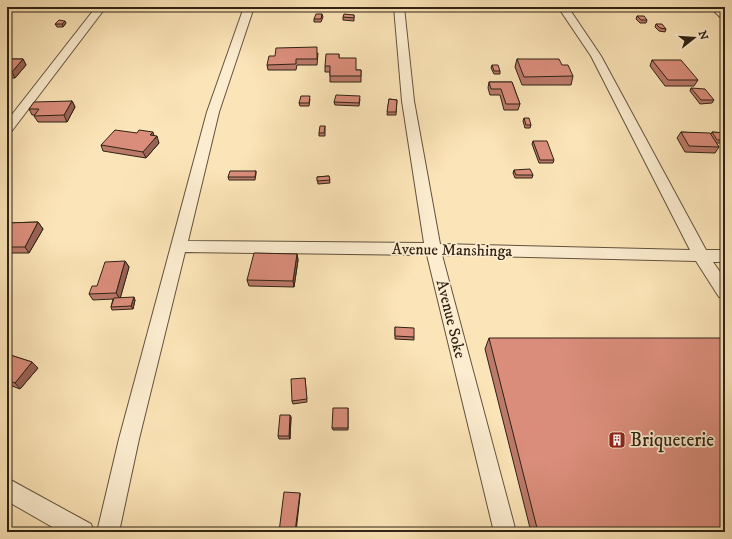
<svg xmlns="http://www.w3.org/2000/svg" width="732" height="539" font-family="'IM FELL DW Pica',serif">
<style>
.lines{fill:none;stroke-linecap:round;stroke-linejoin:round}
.street-casing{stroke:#62523d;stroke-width:2}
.street{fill:#fcedd0;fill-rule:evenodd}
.wall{fill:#bb796a;stroke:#2f2214}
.shaded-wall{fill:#996356;stroke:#2f2214}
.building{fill:#da8d7b;stroke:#2f2214}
.labels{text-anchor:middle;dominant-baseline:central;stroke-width:3.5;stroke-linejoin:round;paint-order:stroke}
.street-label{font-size:16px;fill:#2f2214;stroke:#fcedd0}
.near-poi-label{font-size:19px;fill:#2f2214;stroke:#fcedd0;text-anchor:start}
</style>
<rect width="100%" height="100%" fill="#fbe4b7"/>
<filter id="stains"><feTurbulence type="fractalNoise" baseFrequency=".005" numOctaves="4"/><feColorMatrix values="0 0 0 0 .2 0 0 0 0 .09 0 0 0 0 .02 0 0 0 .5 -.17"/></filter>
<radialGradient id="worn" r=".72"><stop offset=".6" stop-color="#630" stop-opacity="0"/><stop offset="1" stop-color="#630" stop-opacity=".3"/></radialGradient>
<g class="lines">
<g class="street-casing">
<g id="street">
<path d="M 96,7 L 106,7 L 11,132 L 7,133 L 7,121 Z"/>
<path d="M 244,7 L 254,7 L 219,112 L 188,241 L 424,243 L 402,101 L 394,7 L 404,7 L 414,101 L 440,244 L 690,250 L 591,56 L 558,7 L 568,7 L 601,56 L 706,250 L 725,250 L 725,262 L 713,262 L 725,279 L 725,298 L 719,297 L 696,261 L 442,255 L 516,532 L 494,532 L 427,255 L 185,252 L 139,439 L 119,532 L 97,532 L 119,439 L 207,112 Z"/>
<path d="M 710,7 L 720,7 L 725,12 L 725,20 L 722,19 Z"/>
<path d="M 7,478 L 91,524 L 94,532 L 61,532 L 7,501 Z"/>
</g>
</g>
<use href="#street" class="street"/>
</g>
<g class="wall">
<path d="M 322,14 L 323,17 L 321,22 L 314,22 L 314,19 Z"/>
<path d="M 354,15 L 354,21 L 343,20 L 343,17 Z"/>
<path d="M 637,16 L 647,20 L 646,23 L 640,23 L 636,19 Z"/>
<path d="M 66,23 L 63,27 L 57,27 L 55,24 Z"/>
<path d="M 656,24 L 666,29 L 665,32 L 659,31 L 655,27 Z"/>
<path d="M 318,53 L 317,65 L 297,65 L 296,70 L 268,70 L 267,65 Z"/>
<path d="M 339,54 L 339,58 L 356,70 L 361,70 L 361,82 L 330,82 L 330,72 L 325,72 L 325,66 Z"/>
<path d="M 7,59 L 23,59 L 26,65 L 15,78 L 7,78 Z"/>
<path d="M 517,59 L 562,65 L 573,76 L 571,85 L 522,85 L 515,67 Z"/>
<path d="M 652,60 L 698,80 L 694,86 L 665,86 L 650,66 Z"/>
<path d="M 492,65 L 500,71 L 500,74 L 494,74 L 491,68 Z"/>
<path d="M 489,82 L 512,82 L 520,104 L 518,110 L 504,110 L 500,95 L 490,95 L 488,88 Z"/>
<path d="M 691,88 L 714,100 L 712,103 L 700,104 L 690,91 Z"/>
<path d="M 310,99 L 309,106 L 300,106 L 299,103 Z"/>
<path d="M 360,99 L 359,106 L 335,105 L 334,102 Z"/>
<path d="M 389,99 L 397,100 L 396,115 L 387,115 Z"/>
<path d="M 72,101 L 75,107 L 67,122 L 38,122 L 34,116 L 35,115 L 32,115 L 29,109 Z"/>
<path d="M 524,118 L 531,125 L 530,128 L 525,128 L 523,121 Z"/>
<path d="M 325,126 L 325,136 L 319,136 L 319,133 Z"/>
<path d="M 681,132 L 711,134 L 712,132 L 725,133 L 725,143 L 716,143 L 719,147 L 715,153 L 685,152 L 677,138 Z"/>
<path d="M 154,136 L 159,143 L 146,158 L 103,151 L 101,145 Z"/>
<path d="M 533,141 L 554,160 L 553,163 L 539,163 L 532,144 Z"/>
<path d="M 514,170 L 533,175 L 532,178 L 515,178 L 513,173 Z"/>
<path d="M 256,171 L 256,174 L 255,180 L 229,180 L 228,177 Z"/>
<path d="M 329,176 L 330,183 L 318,184 L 317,177 Z"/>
<path d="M 38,222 L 43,229 L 29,253 L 12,253 L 8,259 L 7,259 L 7,223 Z"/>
<path d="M 297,254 L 298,260 L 294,287 L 249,286 L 247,280 Z"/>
<path d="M 125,261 L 129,267 L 120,298 L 135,300 L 133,309 L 112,310 L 111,307 L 113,299 L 93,300 L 89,294 L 97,286 Z"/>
<path d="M 395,327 L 414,337 L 414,340 L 395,339 Z"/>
<path d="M 489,338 L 725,532 L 531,532 L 485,349 Z"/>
<path d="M 7,354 L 32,362 L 38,368 L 20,389 L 7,384 Z"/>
<path d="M 305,378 L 307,402 L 293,404 L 292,401 Z"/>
<path d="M 348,408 L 348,430 L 333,430 L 332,428 Z"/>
<path d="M 291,417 L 290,439 L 279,439 L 278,436 Z"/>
</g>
<g class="shaded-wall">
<path d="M 65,21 L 66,23 L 63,27 L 62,24 Z"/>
<path d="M 23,59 L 26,65 L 15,78 L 12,72 Z"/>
<path d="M 72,101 L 75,107 L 67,122 L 64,115 Z"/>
<path d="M 153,132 L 155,139 L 157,136 L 159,143 L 146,158 L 143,152 L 150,135 Z"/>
<path d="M 38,222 L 43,229 L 29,253 L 25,247 Z"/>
<path d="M 7,247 L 12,253 L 8,259 L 7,257 Z"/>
<path d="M 297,254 L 298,260 L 294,287 L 293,281 Z"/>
<path d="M 125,261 L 129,267 L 120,299 L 116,293 Z"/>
<path d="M 134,297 L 135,300 L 133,309 L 131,306 Z"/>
<path d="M 32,362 L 38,368 L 20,389 L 15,383 Z"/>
<path d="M 290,415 L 291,417 L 290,439 L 289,436 Z"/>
<path d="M 300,493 L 300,496 L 296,532 L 295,532 Z"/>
</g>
<g class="building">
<path d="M 316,14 L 322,14 L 321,19 L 314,19 Z"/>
<path d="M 344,14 L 354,15 L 354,18 L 343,17 Z"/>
<path d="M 637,16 L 644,16 L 647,20 L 641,20 Z"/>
<path d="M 59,20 L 65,21 L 62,24 L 55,24 Z"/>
<path d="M 656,24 L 662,24 L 666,29 L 660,28 Z"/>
<path d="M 317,47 L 317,59 L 296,59 L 296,64 L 267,65 L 269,56 L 275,56 L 276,48 Z"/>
<path d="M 326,54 L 339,54 L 339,58 L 356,58 L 356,70 L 361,70 L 361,76 L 330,76 L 330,66 L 325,66 Z"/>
<path d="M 7,59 L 23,59 L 12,72 L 7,72 Z"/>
<path d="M 517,59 L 559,59 L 562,65 L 568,65 L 573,76 L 524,77 Z"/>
<path d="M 652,60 L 681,60 L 698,80 L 668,80 Z"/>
<path d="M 492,65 L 498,65 L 500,71 L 494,71 Z"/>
<path d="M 489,82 L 512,82 L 520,104 L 506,104 L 501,89 L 491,89 Z"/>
<path d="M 691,88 L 705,89 L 714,100 L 701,100 Z"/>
<path d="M 336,95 L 360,96 L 359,103 L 334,102 Z"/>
<path d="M 301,96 L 310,96 L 309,103 L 299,103 Z"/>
<path d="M 389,99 L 397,100 L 396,112 L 387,112 Z"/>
<path d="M 72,101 L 64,115 L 34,116 L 39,109 L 29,109 L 34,102 Z"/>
<path d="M 524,118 L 529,118 L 531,125 L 526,125 Z"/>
<path d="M 320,126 L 325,126 L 324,133 L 319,133 Z"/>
<path d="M 115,130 L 137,133 L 139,130 L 153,132 L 150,135 L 157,136 L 143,152 L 101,145 Z"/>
<path d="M 681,132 L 710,133 L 719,147 L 689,146 Z"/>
<path d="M 712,132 L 725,133 L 725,140 L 717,140 Z"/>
<path d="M 533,141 L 547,141 L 554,160 L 540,160 Z"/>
<path d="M 530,169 L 533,175 L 516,175 L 514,170 Z"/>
<path d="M 230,171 L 256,171 L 255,177 L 228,177 Z"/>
<path d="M 329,176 L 330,180 L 317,181 L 317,177 Z"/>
<path d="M 38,222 L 25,247 L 7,247 L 7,223 Z"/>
<path d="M 254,253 L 297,254 L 293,281 L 247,280 Z"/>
<path d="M 125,261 L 116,293 L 89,294 L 92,286 L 97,286 L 105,262 Z"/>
<path d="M 134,297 L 131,306 L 111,307 L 114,298 Z"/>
<path d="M 395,327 L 414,328 L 414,337 L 395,336 Z"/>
<path d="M 489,338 L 725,338 L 725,532 L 538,532 Z"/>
<path d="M 7,354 L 32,362 L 15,383 L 7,380 Z"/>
<path d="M 305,378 L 307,399 L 292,401 L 291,379 Z"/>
<path d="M 333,408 L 348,408 L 348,428 L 332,428 Z"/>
<path d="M 280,415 L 290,415 L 289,436 L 278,436 Z"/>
<path d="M 284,492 L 300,493 L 295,532 L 279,532 Z"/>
</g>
<defs>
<g id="building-square" transform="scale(0.9)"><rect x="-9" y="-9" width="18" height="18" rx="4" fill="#8f2418" stroke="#fcedd0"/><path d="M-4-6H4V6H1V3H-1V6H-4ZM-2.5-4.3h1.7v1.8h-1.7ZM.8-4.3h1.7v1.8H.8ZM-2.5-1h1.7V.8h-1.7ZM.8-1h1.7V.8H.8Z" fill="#fff"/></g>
</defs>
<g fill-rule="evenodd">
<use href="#building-square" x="617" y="440"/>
</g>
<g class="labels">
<g class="street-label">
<text transform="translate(452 250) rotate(1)">Avenue Manshinga</text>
<text transform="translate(451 319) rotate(76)">Avenue Soke</text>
</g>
<g class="near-poi-label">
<text x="630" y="440">Briqueterie</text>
</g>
</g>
<rect width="732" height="539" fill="none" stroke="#fbe4b7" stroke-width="24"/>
<rect x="8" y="8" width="716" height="523" fill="none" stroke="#2f2214" stroke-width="2"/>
<rect x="12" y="12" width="708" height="515" fill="none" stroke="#2f2214"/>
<g transform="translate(694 38) rotate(73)" stroke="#fcedd0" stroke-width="3" paint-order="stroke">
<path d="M0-3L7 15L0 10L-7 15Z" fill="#2f2214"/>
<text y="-6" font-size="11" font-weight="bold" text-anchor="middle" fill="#2f2214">N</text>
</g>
<rect width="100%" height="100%" filter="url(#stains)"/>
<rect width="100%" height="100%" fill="url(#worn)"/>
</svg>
